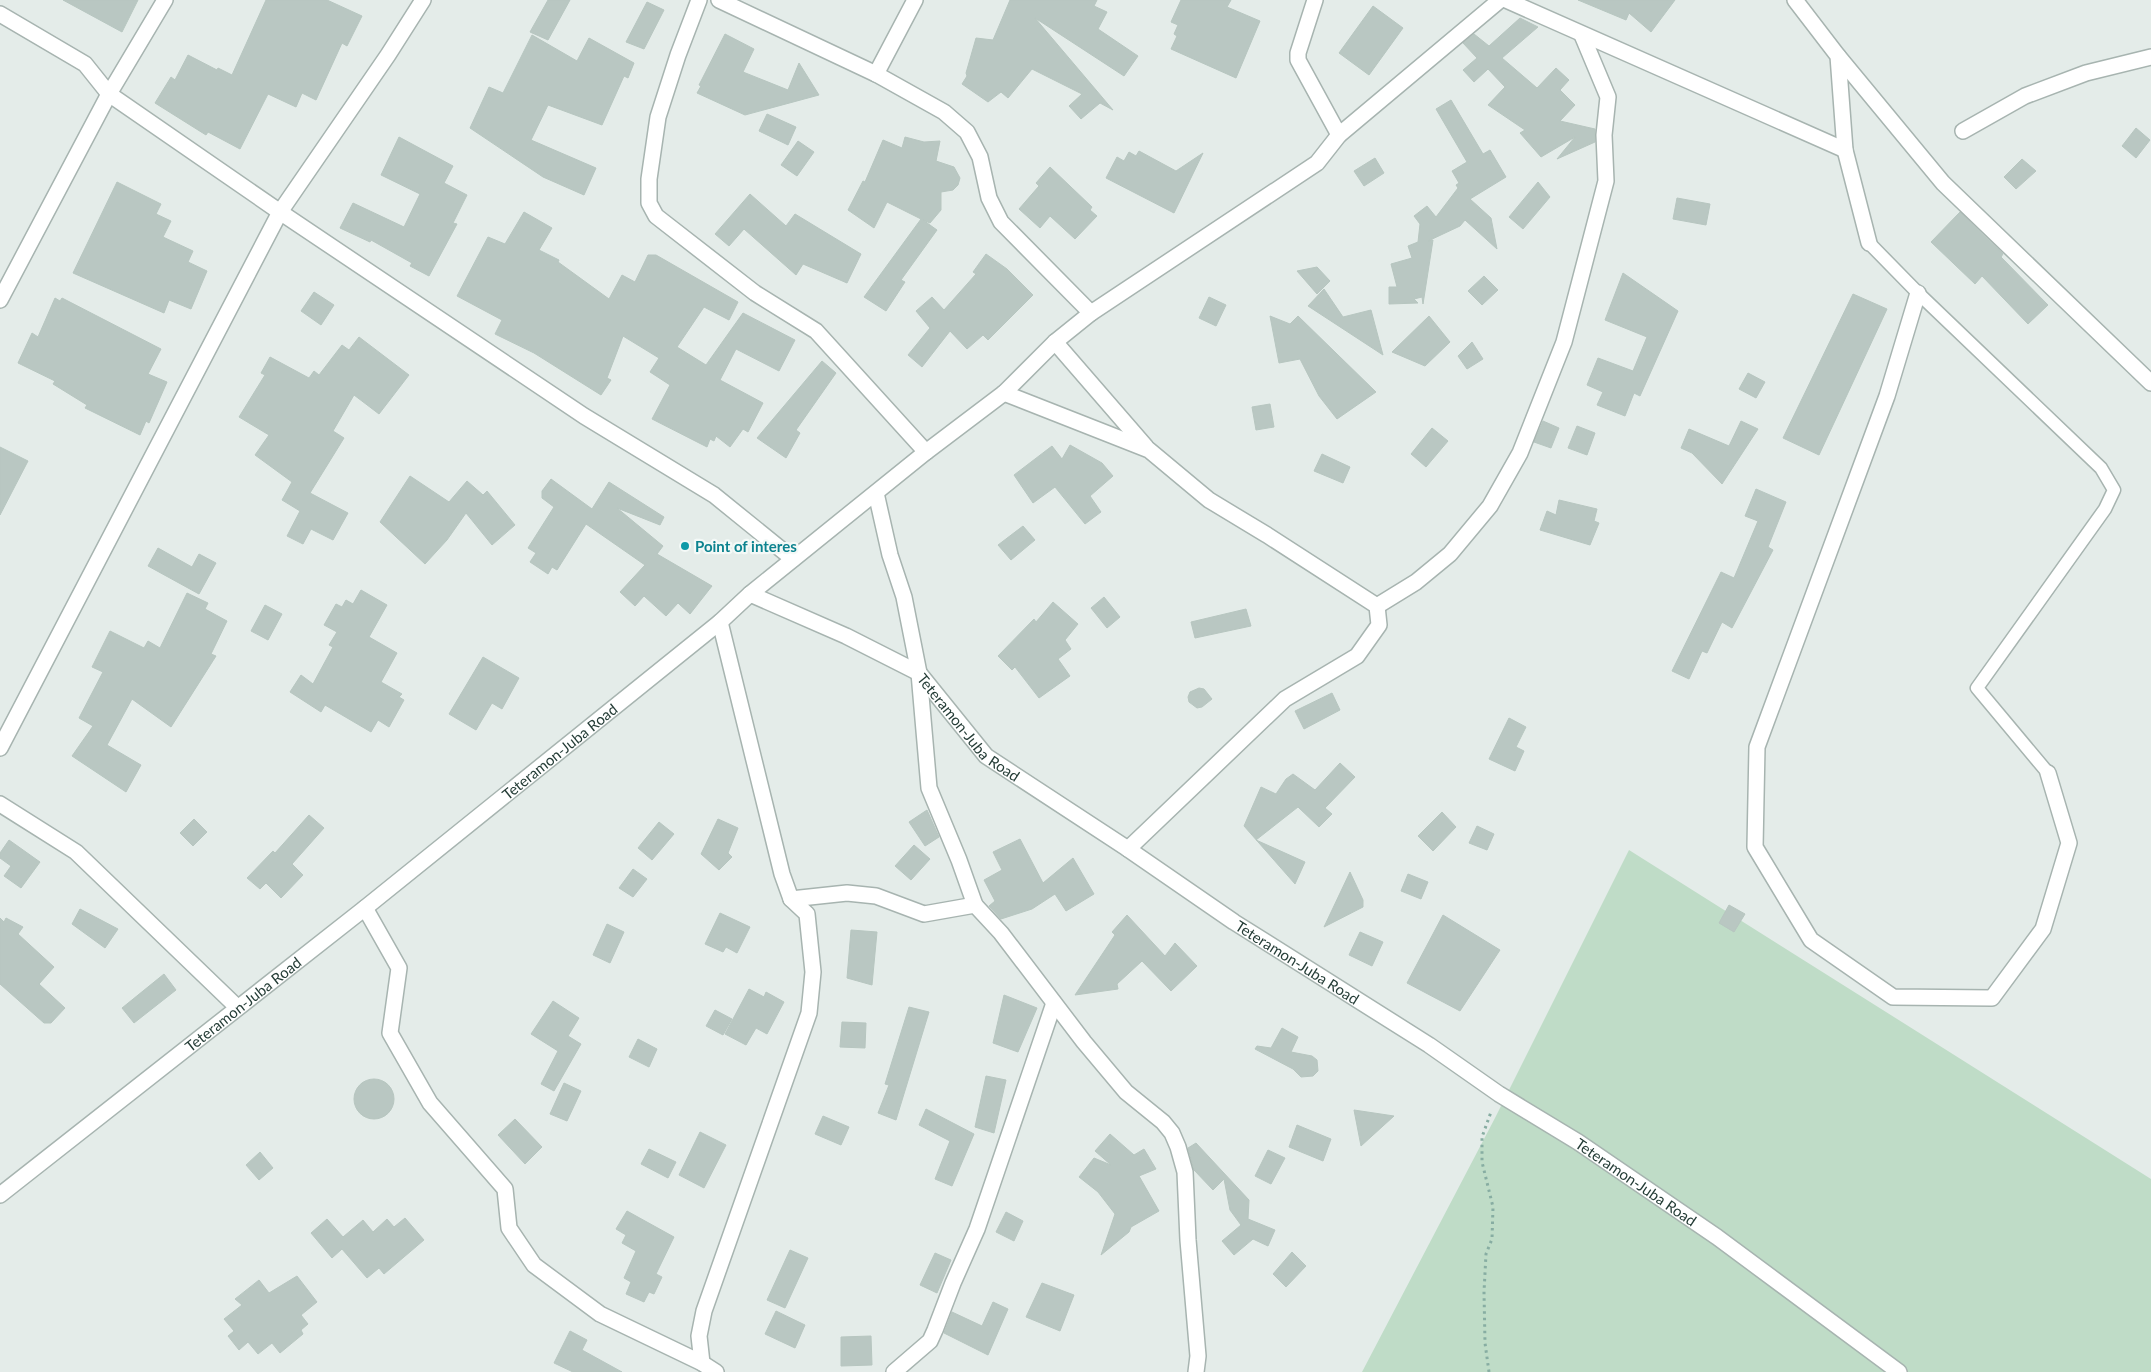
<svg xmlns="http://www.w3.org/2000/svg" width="2151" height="1372" font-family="Lato,sans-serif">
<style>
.green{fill:#bfdcc7}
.building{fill:#b9c7c2;stroke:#b7c6c0}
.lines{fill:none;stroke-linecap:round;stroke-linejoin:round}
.service-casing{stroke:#a7b4b0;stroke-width:15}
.minor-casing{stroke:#a7b4b0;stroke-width:18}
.tertiary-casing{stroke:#a7b4b0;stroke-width:18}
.path{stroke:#87ada2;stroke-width:3;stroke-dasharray:2.5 4;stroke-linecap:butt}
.service{stroke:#fff;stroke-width:12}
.minor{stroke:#fff;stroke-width:15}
.tertiary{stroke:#fff;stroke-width:15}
.culture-dot{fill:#0f9aa8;stroke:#f4f9f7;stroke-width:2}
.labels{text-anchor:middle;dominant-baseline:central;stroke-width:4.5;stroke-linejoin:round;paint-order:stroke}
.culture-label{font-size:15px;font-weight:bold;fill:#0d838f;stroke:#f4f9f7;text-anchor:start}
.street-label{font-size:15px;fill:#253d37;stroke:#f4f9f7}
</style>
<rect width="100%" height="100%" fill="#e4ece9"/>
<path class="green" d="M 1629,850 L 2151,1179 L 2151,1372 L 1362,1372 L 1495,1118 Z"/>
<g class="building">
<path d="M 63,0 L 138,0 L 122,32 Z"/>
<path d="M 266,0 L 327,0 L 362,16 L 347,46 L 342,43 L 316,100 L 302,93 L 296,107 L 268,94 L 240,149 L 208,132 L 206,135 L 155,103 L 171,77 L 175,80 L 188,55 L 217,70 L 218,68 L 232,75 Z"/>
<path d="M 548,0 L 570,0 L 548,40 L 530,32 Z"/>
<path d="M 1010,0 L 1097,0 L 1094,6 L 1107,12 L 1098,29 L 1138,56 L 1124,76 L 1035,18 L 1113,110 L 1100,103 L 1081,119 L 1069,106 L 1082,94 L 1032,69 L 1008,98 L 1001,92 L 988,102 L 962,84 L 967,76 L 966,73 L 976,38 L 993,40 Z"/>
<path d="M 1181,0 L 1231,0 L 1227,7 L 1260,21 L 1236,78 L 1171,49 L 1177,36 L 1174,34 L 1178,25 L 1171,22 Z"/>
<path d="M 1578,0 L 1675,0 L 1651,32 L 1629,13 L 1626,20 Z"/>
<path d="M 647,2 L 664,10 L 644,49 L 626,42 Z"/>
<path d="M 1373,6 L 1403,28 L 1369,75 L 1339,53 Z"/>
<path d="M 1520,18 L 1538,27 L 1502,58 L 1537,88 L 1556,68 L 1569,80 L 1560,90 L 1575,105 L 1560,121 L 1595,129 L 1595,142 L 1557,159 L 1575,137 L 1541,157 L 1520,133 L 1525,130 L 1488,105 L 1505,87 L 1488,69 L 1474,82 L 1463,70 L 1477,58 L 1463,43 L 1474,34 L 1489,46 Z"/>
<path d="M 725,34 L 754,49 L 743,72 L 788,90 L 799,63 L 819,95 L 745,115 L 697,93 L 701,86 L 699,85 Z"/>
<path d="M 532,35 L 577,61 L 589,38 L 634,63 L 628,78 L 624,76 L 602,125 L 548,105 L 531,140 L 596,168 L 584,195 L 543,177 L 470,128 L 489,87 L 503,93 Z"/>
<path d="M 1451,100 L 1483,154 L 1490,150 L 1506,177 L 1470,199 L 1491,218 L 1497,249 L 1465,220 L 1460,226 L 1428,241 L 1433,240 L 1423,304 L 1422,297 L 1414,299 L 1418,303 L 1389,304 L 1389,287 L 1397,287 L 1391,264 L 1412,258 L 1408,246 L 1418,242 L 1420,224 L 1414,216 L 1427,206 L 1436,217 L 1458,188 L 1456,185 L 1459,183 L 1452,171 L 1467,162 L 1436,109 Z"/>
<path d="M 767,114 L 796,127 L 788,145 L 759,131 Z"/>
<path d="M 2136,128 L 2150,140 L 2136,158 L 2122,146 Z"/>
<path d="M 399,137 L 453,166 L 444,183 L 467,195 L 453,223 L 457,224 L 429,276 L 410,266 L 412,263 L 371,240 L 370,242 L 340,228 L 353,203 L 404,227 L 420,194 L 381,175 Z"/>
<path d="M 905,137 L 924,142 L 940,141 L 936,161 L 954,167 L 960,178 L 958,185 L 953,190 L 941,192 L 941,210 L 930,223 L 923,220 L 937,230 L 901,280 L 905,282 L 886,311 L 864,297 L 921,219 L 887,202 L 874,228 L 848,210 L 863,181 L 865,182 L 883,140 L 902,148 Z"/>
<path d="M 798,141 L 814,152 L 797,176 L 781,165 Z"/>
<path d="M 1139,151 L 1176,171 L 1203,153 L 1174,213 L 1106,178 L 1117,157 L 1124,161 L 1129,152 L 1136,156 Z"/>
<path d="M 1375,158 L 1384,173 L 1364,186 L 1354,171 Z"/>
<path d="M 2022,159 L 2036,171 L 2016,189 L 2004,177 Z"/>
<path d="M 1050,167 L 1092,207 L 1090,210 L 1097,216 L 1075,239 L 1050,216 L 1040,228 L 1019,209 L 1039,186 L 1036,183 Z"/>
<path d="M 117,182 L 161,204 L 156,214 L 171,221 L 163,237 L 193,251 L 188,262 L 207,271 L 191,309 L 169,300 L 164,313 L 73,273 Z"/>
<path d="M 1538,182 L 1550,197 L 1523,229 L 1509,217 Z"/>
<path d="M 750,194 L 786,226 L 795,214 L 861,254 L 847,283 L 803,264 L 796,275 L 744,229 L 729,246 L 715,234 Z"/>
<path d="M 1677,198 L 1710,204 L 1706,225 L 1673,219 Z"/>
<path d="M 524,212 L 552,228 L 539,250 L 559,260 L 558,262 L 609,299 L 622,275 L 635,282 L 648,255 L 656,255 L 738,302 L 729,320 L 704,307 L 677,347 L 706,365 L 743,313 L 795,340 L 779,371 L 736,349 L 720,380 L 763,403 L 748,432 L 743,429 L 730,447 L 716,436 L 714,441 L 710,439 L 707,447 L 652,419 L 670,385 L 650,372 L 659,358 L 623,336 L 607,378 L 611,380 L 601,395 L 534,353 L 495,334 L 502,320 L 457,296 L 488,237 L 505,244 Z"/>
<path d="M 1960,212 L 2003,254 L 2001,257 L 2048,305 L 2028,324 L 1982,276 L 1975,284 L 1931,242 Z"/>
<path d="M 986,254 L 1007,269 L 1033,295 L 988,340 L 983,335 L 967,349 L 950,331 L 922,367 L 908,355 L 930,328 L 916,311 L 932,297 L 944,310 L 976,274 L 973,272 Z"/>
<path d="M 1317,267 L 1330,281 L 1317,294 L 1297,271 Z"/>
<path d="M 1623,273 L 1678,311 L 1640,396 L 1634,393 L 1625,416 L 1597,405 L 1603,392 L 1587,385 L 1598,358 L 1633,371 L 1647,337 L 1605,320 Z"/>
<path d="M 1484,276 L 1498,290 L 1482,305 L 1468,291 Z"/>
<path d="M 1324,289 L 1343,317 L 1371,310 L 1383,355 L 1308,306 Z"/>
<path d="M 314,292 L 334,305 L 321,325 L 301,311 Z"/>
<path d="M 1853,294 L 1887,309 L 1819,455 L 1783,438 Z"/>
<path d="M 1209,297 L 1226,305 L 1216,326 L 1199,318 Z"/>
<path d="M 55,298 L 60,301 L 62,298 L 161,349 L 148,374 L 167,382 L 149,423 L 146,421 L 140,435 L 85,408 L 87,405 L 53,384 L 55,381 L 18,363 L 32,333 L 38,337 Z"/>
<path d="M 1270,316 L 1290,324 L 1298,316 L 1376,392 L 1337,419 L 1319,396 L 1300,359 L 1279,363 Z"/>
<path d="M 1429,316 L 1450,342 L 1425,366 L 1392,352 Z"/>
<path d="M 359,337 L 409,375 L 379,414 L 354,395 L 333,431 L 344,438 L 310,493 L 348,513 L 333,540 L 311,529 L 303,544 L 287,536 L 300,511 L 282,500 L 292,482 L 255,455 L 269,435 L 239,417 L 265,375 L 261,373 L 270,357 L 309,378 L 314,371 L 319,375 L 342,345 L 349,350 Z"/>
<path d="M 1472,342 L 1483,359 L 1467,369 L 1458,356 Z"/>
<path d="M 822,361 L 836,373 L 796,430 L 800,433 L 786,458 L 757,438 Z"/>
<path d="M 1748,373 L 1765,382 L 1756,398 L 1739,389 Z"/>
<path d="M 1270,404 L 1274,427 L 1256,430 L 1252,407 Z"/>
<path d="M 1543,421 L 1559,428 L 1551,448 L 1534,442 Z"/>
<path d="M 1741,421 L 1758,429 L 1722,484 L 1692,453 L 1681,448 L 1689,429 L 1729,446 Z"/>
<path d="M 1577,426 L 1595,433 L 1587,455 L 1568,448 Z"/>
<path d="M 1432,428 L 1448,441 L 1426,467 L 1411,454 Z"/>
<path d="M 1070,445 L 1102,463 L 1113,476 L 1090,496 L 1101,512 L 1085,524 L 1055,487 L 1033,503 L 1014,475 L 1052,446 L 1062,459 Z"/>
<path d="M 0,447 L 28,461 L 0,515 Z"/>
<path d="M 1322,454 L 1350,467 L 1343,483 L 1314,471 Z"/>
<path d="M 410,476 L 449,502 L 467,481 L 483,495 L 487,491 L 515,525 L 492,545 L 466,513 L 447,540 L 425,564 L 380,522 Z"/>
<path d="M 551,479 L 592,509 L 609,482 L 664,517 L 660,525 L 617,508 L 663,546 L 657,554 L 712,586 L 690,614 L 678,603 L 666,616 L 644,596 L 635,606 L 620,592 L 645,565 L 586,524 L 557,570 L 552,567 L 548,574 L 530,562 L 536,553 L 528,548 L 554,507 L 542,498 L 542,491 Z"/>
<path d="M 1756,489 L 1786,502 L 1768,547 L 1773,550 L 1732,628 L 1722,622 L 1707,653 L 1702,651 L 1689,679 L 1672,671 L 1721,572 L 1734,578 L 1758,521 L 1745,516 Z"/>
<path d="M 1559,500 L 1597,509 L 1594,521 L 1599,523 L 1590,545 L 1540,530 L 1547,511 L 1556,515 Z"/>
<path d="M 1023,526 L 1035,540 L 1011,560 L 998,545 Z"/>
<path d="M 158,548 L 192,567 L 199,554 L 216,563 L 199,594 L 148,566 Z"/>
<path d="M 361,590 L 387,605 L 369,637 L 397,653 L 381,682 L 402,694 L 399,697 L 404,700 L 389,727 L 378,720 L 371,732 L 325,705 L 321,712 L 290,692 L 301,675 L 313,684 L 333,647 L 329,645 L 337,632 L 324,625 L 336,604 L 342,607 L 346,600 L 353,604 Z"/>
<path d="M 187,593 L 208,603 L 205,609 L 227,621 L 211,654 L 216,656 L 171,727 L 132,699 L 107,745 L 141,765 L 126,792 L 72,756 L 93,726 L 79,718 L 103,672 L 92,667 L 110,631 L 144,648 L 148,641 L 160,648 Z"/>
<path d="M 1104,597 L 1120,617 L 1107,628 L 1091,608 Z"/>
<path d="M 1053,602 L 1078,624 L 1065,640 L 1071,649 L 1058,659 L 1070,676 L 1039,698 L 1015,667 L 1012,670 L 998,656 L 1034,619 L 1036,622 Z"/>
<path d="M 265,605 L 282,614 L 268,640 L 251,631 Z"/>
<path d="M 1246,609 L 1251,626 L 1195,638 L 1191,622 Z"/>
<path d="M 483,657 L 519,678 L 502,709 L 492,703 L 476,730 L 449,714 Z"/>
<path d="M 1199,688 L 1204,689 L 1212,699 L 1202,707 L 1197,708 L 1189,702 L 1188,697 L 1190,692 Z"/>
<path d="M 1332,693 L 1340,710 L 1304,729 L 1295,711 Z"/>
<path d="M 1509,718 L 1526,727 L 1516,747 L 1524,751 L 1515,771 L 1489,759 Z"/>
<path d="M 1340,763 L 1355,777 L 1325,808 L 1332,814 L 1319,827 L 1298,807 L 1256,840 L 1305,862 L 1295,884 L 1244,826 L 1261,787 L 1276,794 L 1286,779 L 1293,774 L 1315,790 Z"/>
<path d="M 927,810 L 939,837 L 925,846 L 909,822 Z"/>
<path d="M 1442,812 L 1456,827 L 1433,851 L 1418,836 Z"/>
<path d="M 309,815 L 324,828 L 292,864 L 303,875 L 281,898 L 266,883 L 260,889 L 247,878 L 273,851 L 275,853 Z"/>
<path d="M 194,819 L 207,832 L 193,846 L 180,833 Z"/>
<path d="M 718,819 L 738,828 L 728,853 L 732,857 L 719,870 L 701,854 Z"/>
<path d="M 659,822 L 674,834 L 652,860 L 638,848 Z"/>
<path d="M 1477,826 L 1494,834 L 1487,850 L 1469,843 Z"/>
<path d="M 1020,839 L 1043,883 L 1073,858 L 1094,894 L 1066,911 L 1055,894 L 1032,909 L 1001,919 L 989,906 L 995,901 L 984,880 L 1002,870 L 993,852 Z"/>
<path d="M 9,840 L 40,862 L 21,888 L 4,876 L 11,866 L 0,858 L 0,853 Z"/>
<path d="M 914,845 L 930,859 L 911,880 L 895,866 Z"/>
<path d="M 633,869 L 647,879 L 633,897 L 619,888 Z"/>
<path d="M 1350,872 L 1363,900 L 1363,907 L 1324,927 Z"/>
<path d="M 1408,874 L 1428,882 L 1421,899 L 1401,891 Z"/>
<path d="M 1729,905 L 1745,914 L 1734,932 L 1719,923 Z"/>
<path d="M 80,909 L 118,929 L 105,948 L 72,924 Z"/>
<path d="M 720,913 L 750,927 L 737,953 L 726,947 L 723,952 L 705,944 Z"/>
<path d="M 1127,915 L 1165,956 L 1175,943 L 1197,966 L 1171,991 L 1142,961 L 1117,984 L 1118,989 L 1075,995 L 1115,935 L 1112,932 Z"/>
<path d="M 1443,915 L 1500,950 L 1460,1011 L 1407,983 Z"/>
<path d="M 0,918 L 4,922 L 6,918 L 23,927 L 18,934 L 54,967 L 39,984 L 65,1008 L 51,1023 L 44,1023 L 0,984 Z"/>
<path d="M 607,924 L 624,932 L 610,963 L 593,955 Z"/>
<path d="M 851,930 L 877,932 L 872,985 L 847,978 Z"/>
<path d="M 1360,932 L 1383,942 L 1372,966 L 1349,955 Z"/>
<path d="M 164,974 L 176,990 L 134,1023 L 122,1008 Z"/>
<path d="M 749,989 L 764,997 L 766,992 L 784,1002 L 767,1034 L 756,1028 L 746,1045 L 725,1034 Z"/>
<path d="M 1004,995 L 1037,1008 L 1018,1052 L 993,1043 Z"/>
<path d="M 553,1001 L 579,1018 L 568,1036 L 581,1044 L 554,1091 L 541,1084 L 558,1051 L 531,1034 Z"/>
<path d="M 909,1007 L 929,1012 L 896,1120 L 878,1113 L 889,1085 L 885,1084 Z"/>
<path d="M 715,1010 L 732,1019 L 723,1035 L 706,1026 Z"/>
<path d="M 842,1022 L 866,1023 L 865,1048 L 840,1047 Z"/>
<path d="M 1282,1028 L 1298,1037 L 1291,1052 L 1312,1056 L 1317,1060 L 1318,1071 L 1313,1076 L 1301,1077 L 1293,1069 L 1255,1049 L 1257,1046 L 1271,1048 Z"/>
<path d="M 638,1039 L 657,1049 L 649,1067 L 629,1057 Z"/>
<path d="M 986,1076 L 1006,1080 L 994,1133 L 975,1127 Z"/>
<circle cx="374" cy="1099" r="20"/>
<path d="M 564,1083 L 581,1091 L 567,1121 L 550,1114 Z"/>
<path d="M 926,1109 L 974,1134 L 952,1186 L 935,1179 L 950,1141 L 919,1125 Z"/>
<path d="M 1354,1110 L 1394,1116 L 1361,1146 Z"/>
<path d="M 823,1116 L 849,1127 L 841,1145 L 815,1134 Z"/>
<path d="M 515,1119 L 542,1147 L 525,1164 L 498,1135 Z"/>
<path d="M 1297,1125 L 1331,1139 L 1323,1161 L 1289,1147 Z"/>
<path d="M 700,1132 L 726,1145 L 704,1188 L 679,1175 Z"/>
<path d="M 1110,1134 L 1134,1155 L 1144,1149 L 1156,1169 L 1139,1176 L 1159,1211 L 1131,1227 L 1129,1232 L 1101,1255 L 1115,1214 L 1098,1192 L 1079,1177 L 1094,1158 L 1111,1165 L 1095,1151 Z"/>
<path d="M 1196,1143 L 1249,1200 L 1248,1219 L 1275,1230 L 1268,1246 L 1253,1239 L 1234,1255 L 1222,1241 L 1241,1225 L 1230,1210 L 1224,1179 L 1213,1190 L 1194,1170 L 1188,1148 Z"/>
<path d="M 649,1149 L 676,1162 L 668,1178 L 641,1164 Z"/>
<path d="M 1268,1150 L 1285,1158 L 1271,1184 L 1255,1176 Z"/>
<path d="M 260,1152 L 273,1168 L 259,1180 L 246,1165 Z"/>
<path d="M 627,1211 L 674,1237 L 656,1274 L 662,1277 L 654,1294 L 649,1292 L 644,1302 L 626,1294 L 631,1282 L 624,1278 L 636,1251 L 622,1243 L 626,1235 L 616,1229 Z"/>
<path d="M 1006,1212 L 1023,1221 L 1014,1241 L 996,1232 Z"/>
<path d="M 405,1218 L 424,1240 L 384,1274 L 379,1268 L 367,1278 L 342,1249 L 332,1258 L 311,1233 L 327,1219 L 343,1237 L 363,1220 L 373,1232 L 387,1219 L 394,1227 Z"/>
<path d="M 790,1250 L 808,1258 L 785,1308 L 767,1300 Z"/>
<path d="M 1292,1252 L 1306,1266 L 1286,1287 L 1273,1274 Z"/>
<path d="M 935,1253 L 951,1260 L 937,1293 L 920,1285 Z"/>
<path d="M 297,1276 L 317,1302 L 301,1315 L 308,1324 L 301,1330 L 303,1334 L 280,1353 L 272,1343 L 258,1354 L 248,1342 L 239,1350 L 228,1336 L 234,1331 L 224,1319 L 242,1305 L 235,1299 L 259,1280 L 269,1293 Z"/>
<path d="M 1042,1283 L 1074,1295 L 1060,1331 L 1026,1317 Z"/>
<path d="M 993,1302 L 1008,1309 L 988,1355 L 944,1333 L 952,1312 L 982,1326 Z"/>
<path d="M 776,1311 L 805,1325 L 795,1348 L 765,1334 Z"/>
<path d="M 570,1331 L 587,1340 L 582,1350 L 622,1372 L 573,1372 L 554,1363 Z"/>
<path d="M 871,1336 L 872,1365 L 841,1366 L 841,1337 Z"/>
</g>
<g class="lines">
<g class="service-casing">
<path id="service" d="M 1869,243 L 1918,293 L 2101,468 L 2114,490 L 2105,509 L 1977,688 L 2048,773"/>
</g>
<g class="minor-casing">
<g id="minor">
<path d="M 699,0 L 678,55 L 658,117 L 649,179 L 649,203 L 656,216 L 755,293 L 816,331 L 926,452"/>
<path d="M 719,0 L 876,74 L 944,112 L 967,132 L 980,157 L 989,198 L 1001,222 L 1091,313"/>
<path d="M 1315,0 L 1298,53 L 1298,60 L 1339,135"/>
<path d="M 1506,0 L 1845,150"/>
<path d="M 1795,0 L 1838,56 L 1845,150 L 1869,243"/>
<path d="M 0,14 L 85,64 L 109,94 L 280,212 L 584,416 L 714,495 L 793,559"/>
<path d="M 1838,56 L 1943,183 L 2151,383"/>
<path d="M 876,74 L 915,0"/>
<path d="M 1963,131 L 2025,96 L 2086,73 L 2151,57"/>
<path d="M 1918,293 L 1887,396 L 1757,747 L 1755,847 L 1811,940 L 1893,997 L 1992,998 L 2043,929 L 2069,843 L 2048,773"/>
<path d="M 0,300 L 109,94 L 165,0"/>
<path d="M 1055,342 L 1146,447"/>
<path d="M 1004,393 L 1149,450 L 1209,500 L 1267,535 L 1377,606 L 1379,625 L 1357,656 L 1285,699 L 1128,849"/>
<path d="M 876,493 L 890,555 L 904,597 L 919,673 L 929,788 L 959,860 L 975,905 L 1001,933 L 1084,1042 L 1126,1092 L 1163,1122 L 1172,1133 L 1178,1147 L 1185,1172 L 1188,1240 L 1198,1356 L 1196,1372"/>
<path d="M 750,594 L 926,452 L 1004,393 L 1055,342 L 1091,313 L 1317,163 L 1339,135 L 1500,0"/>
<path d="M 1377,606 L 1416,582 L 1450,554 L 1490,506 L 1520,453 L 1564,342 L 1606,181 L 1604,135 L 1608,97 L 1582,35"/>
<path d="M 0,748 L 280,212 L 388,55 L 423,0"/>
<path d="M 0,804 L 76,852 L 237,1007"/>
<path d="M 791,899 L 847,893 L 876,896 L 924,914 L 975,905"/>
<path d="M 365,908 L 399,968 L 390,1033 L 430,1103 L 505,1189 L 509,1228 L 534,1265 L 600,1314 L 702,1363 L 716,1372"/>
<path d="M 702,1363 L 699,1336 L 704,1311 L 809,1013 L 813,972 L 807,914 L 791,899 L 782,874 L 720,622"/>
<path d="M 894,1372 L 930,1341 L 935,1330 L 953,1283 L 977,1229 L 1054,1003"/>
</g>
</g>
<g class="tertiary-casing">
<g id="tertiary">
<path id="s1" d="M 0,1195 L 365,908 L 720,622 L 750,594 L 846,636 L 919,673 L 986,756 L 1128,849 L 1234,922 L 1429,1045 L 1499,1094 L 1578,1142 L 1717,1237 L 1899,1372"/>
</g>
</g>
<path class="path" d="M 1489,1372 L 1485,1343 L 1484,1292 L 1486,1254 L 1492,1239 L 1493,1207 L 1482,1162 L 1482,1137 L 1491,1112"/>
<use href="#service" class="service"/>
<use href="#minor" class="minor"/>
<use href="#tertiary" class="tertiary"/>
</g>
<circle class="culture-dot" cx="685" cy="546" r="5"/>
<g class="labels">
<g class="culture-label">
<text x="695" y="546">Point of interes</text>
</g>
<g class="street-label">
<text stroke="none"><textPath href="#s1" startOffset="1222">Teteramon-Juba Road</textPath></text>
<text stroke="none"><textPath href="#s1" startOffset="714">Teteramon-Juba Road</textPath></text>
<text stroke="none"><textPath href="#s1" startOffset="1628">Teteramon-Juba Road</textPath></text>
<text stroke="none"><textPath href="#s1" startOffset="309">Teteramon-Juba Road</textPath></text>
<text stroke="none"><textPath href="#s1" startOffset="2032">Teteramon-Juba Road</textPath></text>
</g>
</g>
</svg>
